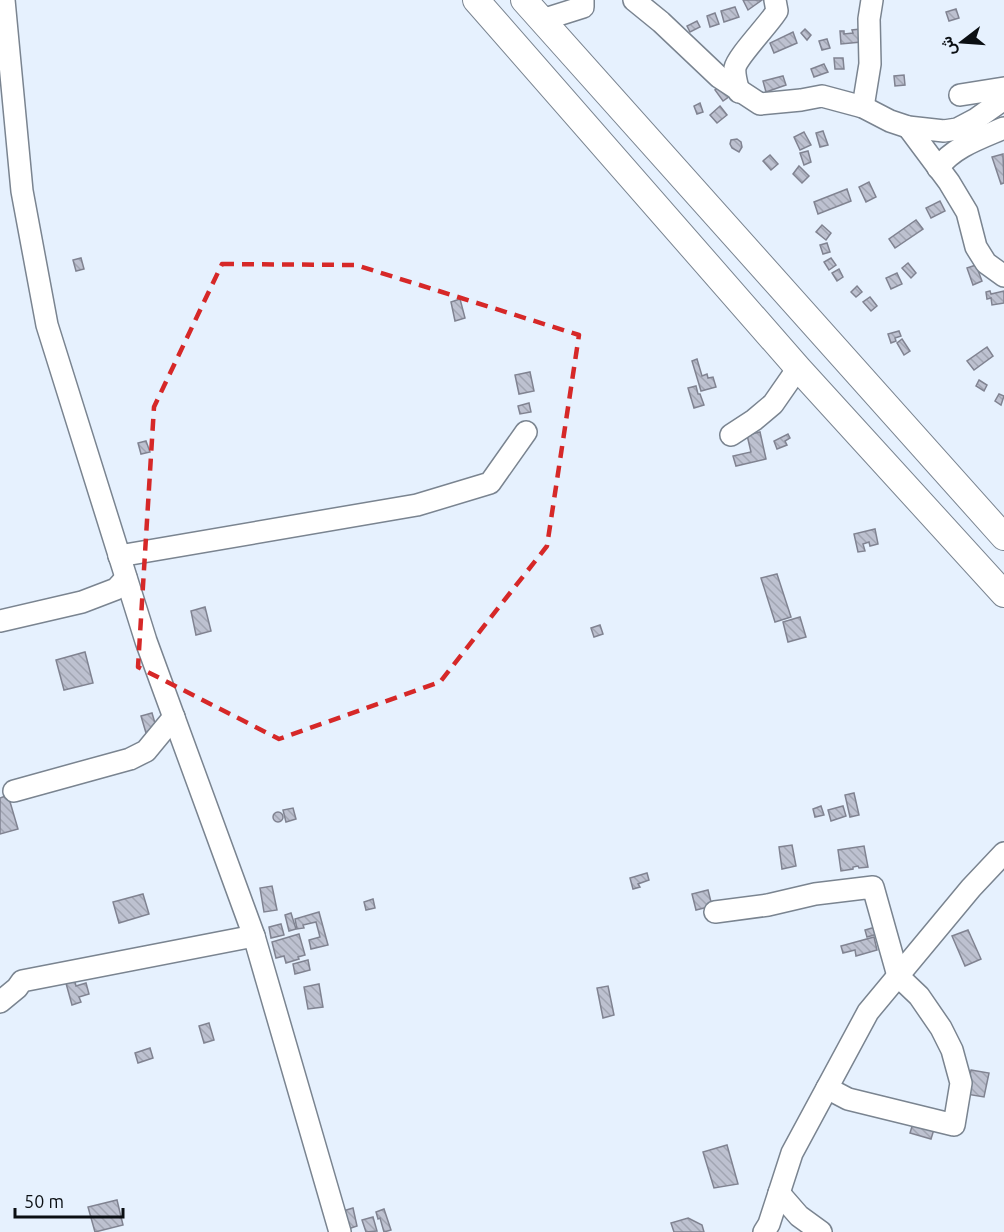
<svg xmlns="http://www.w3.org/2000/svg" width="1004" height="1232" font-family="Ubuntu,Vazirmatn,sans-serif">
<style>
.building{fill:url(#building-back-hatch);stroke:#808391;stroke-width:1.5}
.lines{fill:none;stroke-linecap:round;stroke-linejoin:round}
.minor-casing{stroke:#7a8490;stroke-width:24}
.major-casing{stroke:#7a8490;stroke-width:28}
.minor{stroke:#fff;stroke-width:21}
.major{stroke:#fff;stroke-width:26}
.marked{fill:none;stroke:#d62828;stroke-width:4.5;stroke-dasharray:12 8;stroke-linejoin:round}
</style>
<defs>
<pattern id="building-back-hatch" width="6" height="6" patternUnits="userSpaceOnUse" patternTransform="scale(1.5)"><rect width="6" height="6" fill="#bdc1d0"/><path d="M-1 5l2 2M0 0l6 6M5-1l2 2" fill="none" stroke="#a1a5b2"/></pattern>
</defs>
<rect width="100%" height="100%" fill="#e6f1fe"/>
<g class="building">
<path d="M 743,0 L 762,0 L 748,10 Z"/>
<path d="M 735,7 L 739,17 L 724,22 L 721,11 Z"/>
<path d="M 956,9 L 959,18 L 949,21 L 946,12 Z"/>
<path d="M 715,13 L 719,24 L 710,27 L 707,16 Z"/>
<path d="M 697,21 L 700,27 L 690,32 L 687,26 Z"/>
<path d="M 805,29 L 811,35 L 807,40 L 801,33 Z"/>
<path d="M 860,29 L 861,42 L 841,44 L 840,31 L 844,31 L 844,34 L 853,33 L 852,30 Z"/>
<path d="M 793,32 L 797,43 L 774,53 L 770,43 Z"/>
<path d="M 827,39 L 830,48 L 822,50 L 819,41 Z"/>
<path d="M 834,58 L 843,58 L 844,69 L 835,69 Z"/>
<path d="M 824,64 L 828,72 L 814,77 L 811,69 Z"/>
<path d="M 904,75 L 905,85 L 895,86 L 894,76 Z"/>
<path d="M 783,76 L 786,85 L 766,92 L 763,81 Z"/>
<path d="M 721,85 L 730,96 L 723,101 L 715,90 Z"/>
<path d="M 700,103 L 703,112 L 697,114 L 694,106 Z"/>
<path d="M 720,106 L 727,115 L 717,123 L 710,115 Z"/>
<path d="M 823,131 L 828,145 L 820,147 L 816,133 Z"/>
<path d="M 804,132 L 811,145 L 800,150 L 794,137 Z"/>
<path d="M 737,139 L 741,142 L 742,147 L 739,152 L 732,148 L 730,144 L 731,140 Z"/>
<path d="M 808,151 L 811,162 L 804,165 L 800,153 Z"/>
<path d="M 1003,154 L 1004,183 L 1001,184 L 992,157 Z"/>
<path d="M 770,155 L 778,164 L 771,170 L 763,161 Z"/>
<path d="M 799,166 L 809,176 L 802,183 L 793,174 Z"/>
<path d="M 869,182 L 876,197 L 866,202 L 859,187 Z"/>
<path d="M 847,189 L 851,201 L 818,214 L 814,202 Z"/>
<path d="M 940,201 L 945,211 L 931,218 L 926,208 Z"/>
<path d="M 916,220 L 923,229 L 895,248 L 889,239 Z"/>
<path d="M 822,225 L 831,233 L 826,240 L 816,232 Z"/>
<path d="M 827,243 L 830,252 L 823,254 L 820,245 Z"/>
<path d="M 81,258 L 84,269 L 76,271 L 73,260 Z"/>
<path d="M 831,258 L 836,265 L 829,270 L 824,262 Z"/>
<path d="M 908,263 L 916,273 L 911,278 L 902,268 Z"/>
<path d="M 976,265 L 982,281 L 973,285 L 967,268 Z"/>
<path d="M 839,269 L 843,277 L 837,281 L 832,273 Z"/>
<path d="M 897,273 L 902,284 L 891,289 L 886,278 Z"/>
<path d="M 857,286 L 862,292 L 856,297 L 851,292 Z"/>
<path d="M 990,291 L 991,294 L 1004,291 L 1004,303 L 992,305 L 991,298 L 987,299 L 986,292 Z"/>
<path d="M 870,297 L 877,306 L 871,311 L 863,302 Z"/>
<path d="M 460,299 L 465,318 L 455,321 L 451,302 Z"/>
<path d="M 899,331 L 901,336 L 895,338 L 896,341 L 891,343 L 888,334 Z"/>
<path d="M 902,339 L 910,351 L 904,355 L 897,343 Z"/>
<path d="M 987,347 L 993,356 L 974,370 L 967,361 Z"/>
<path d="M 697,359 L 702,376 L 707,374 L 708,378 L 713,377 L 716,387 L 701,391 L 692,361 Z"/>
<path d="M 530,372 L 534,391 L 519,394 L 515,375 Z"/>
<path d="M 979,380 L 987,385 L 984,391 L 976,386 Z"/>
<path d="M 696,386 L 698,394 L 700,394 L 704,405 L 694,408 L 688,388 Z"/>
<path d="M 999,394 L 1004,396 L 1001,405 L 995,401 Z"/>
<path d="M 529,403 L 531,412 L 520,414 L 518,406 Z"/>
<path d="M 760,432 L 766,459 L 736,466 L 733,456 L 751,452 L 747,435 Z"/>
<path d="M 788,434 L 790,438 L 785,441 L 787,445 L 777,449 L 774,441 Z"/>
<path d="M 146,441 L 150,452 L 141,454 L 138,443 Z"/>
<path d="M 875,529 L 878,544 L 870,546 L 869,542 L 863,544 L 865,551 L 858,552 L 854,534 Z"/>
<path d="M 777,574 L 791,617 L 775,622 L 761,578 Z"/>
<path d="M 205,607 L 211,631 L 196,635 L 191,611 Z"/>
<path d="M 800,617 L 806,637 L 788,642 L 783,622 Z"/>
<path d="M 600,625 L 603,634 L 594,637 L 591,628 Z"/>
<path d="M 85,652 L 93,683 L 64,690 L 56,660 Z"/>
<path d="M 152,713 L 157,730 L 146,733 L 141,716 Z"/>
<path d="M 854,793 L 859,815 L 850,817 L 845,795 Z"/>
<path d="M 8,795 L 18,829 L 0,834 L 0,798 Z"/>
<path d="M 821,806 L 824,815 L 815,817 L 813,809 Z"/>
<path d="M 843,806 L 846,816 L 831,821 L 828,810 Z"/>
<path d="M 293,808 L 296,819 L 286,822 L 283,810 Z"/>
<circle cx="278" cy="817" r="5"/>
<path d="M 792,845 L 796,866 L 782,869 L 779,847 Z"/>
<path d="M 864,846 L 868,867 L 859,868 L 858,866 L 853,867 L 853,869 L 841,871 L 838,850 Z"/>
<path d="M 647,873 L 649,880 L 638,884 L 640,887 L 633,889 L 630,878 Z"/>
<path d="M 272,886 L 277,910 L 264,912 L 260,888 Z"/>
<path d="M 708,890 L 712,906 L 696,910 L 692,894 Z"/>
<path d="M 143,894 L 149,914 L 119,923 L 113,902 Z"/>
<path d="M 373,899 L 375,908 L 366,910 L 364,902 Z"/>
<path d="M 319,912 L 328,945 L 311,949 L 309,940 L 320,937 L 316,922 L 303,925 L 304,928 L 297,929 L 295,919 Z"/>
<path d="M 291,913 L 296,929 L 289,931 L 285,915 Z"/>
<path d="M 281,924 L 284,935 L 271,938 L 269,927 Z"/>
<path d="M 879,926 L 881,933 L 867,937 L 865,930 Z"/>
<path d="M 968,930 L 981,959 L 965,966 L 952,936 Z"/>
<path d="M 299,934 L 305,955 L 298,957 L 299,959 L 286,963 L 284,956 L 276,958 L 272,942 Z"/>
<path d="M 874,937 L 877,950 L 856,956 L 855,950 L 843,953 L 841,946 Z"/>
<path d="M 308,960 L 310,970 L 295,974 L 293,964 Z"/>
<path d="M 73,974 L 76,986 L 86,983 L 89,994 L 79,997 L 81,1002 L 72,1005 L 64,976 Z"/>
<path d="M 319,984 L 323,1007 L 308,1009 L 304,987 Z"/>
<path d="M 608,986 L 614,1015 L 603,1018 L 597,988 Z"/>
<path d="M 209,1023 L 214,1040 L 204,1043 L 199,1026 Z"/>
<path d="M 150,1048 L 153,1058 L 138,1063 L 135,1053 Z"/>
<path d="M 971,1070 L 989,1073 L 984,1097 L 966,1094 Z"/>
<path d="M 914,1120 L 935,1126 L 931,1139 L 910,1133 Z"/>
<path d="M 727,1145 L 738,1184 L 714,1188 L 703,1152 Z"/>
<path d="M 117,1200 L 123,1225 L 95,1232 L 88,1207 Z"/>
<path d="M 353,1208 L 357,1226 L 348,1229 L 343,1211 Z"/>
<path d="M 384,1209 L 391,1230 L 384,1232 L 380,1218 L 378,1219 L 376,1212 Z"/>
<path d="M 373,1217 L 377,1231 L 366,1232 L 362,1220 Z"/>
<path d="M 688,1218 L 702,1225 L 704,1232 L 674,1232 L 671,1223 Z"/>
</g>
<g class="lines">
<g class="minor-casing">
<g id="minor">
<path d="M 4,0 L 22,191 L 47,325 L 146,641 L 254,936 L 340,1232"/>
<path d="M 634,0 L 661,22 L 719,77 L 760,104 L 801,100 L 822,96 L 863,107 L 890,121 L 908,127 L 944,131 L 957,129 L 976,119 L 1004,99"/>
<path d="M 542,20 L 583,7 L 583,0"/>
<path d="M 739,92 C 737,84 734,76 735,68 C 737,57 769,24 777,11 L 775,0"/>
<path d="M 960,95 L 1004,88"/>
<path d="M 863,107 L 870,64 L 869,19 L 872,0"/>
<path d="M 908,127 L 949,182 L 967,212 L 976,247 L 986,263 L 1004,276"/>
<path d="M 938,168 C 953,147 981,138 1004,128"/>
<path d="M 731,435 L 754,420 L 773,404 L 798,368"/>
<path d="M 119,556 L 417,505 L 490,483 L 526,432"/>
<path d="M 0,621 L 82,602 L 116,589 L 126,578"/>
<path d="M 14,791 L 130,759 L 146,751 L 174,717"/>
<path d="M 715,912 L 768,905 L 815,894 L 873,887 L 898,976 L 919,996 L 941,1028 L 952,1050 L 961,1083 L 954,1125 L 848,1099 L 827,1088"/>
<path d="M 0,1002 L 17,988 L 22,981 L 254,936"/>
<path d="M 779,1193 L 799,1216 L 821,1232"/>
<path d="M 764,1232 L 769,1224 L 792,1153 L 868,1012 L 971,888 L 1004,853"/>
</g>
</g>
<g class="major-casing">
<g id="major">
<path d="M 476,0 L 798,368 L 1004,594"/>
<path d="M 524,0 L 1004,537"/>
</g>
</g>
<use href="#minor" class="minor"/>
<use href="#major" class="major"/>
</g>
<path class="marked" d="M 222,264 L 356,265 L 579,335 L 547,546 L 440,682 L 279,739 L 138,667 L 154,407 Z"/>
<g transform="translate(962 42) rotate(253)" stroke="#e6f1fe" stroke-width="4.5" paint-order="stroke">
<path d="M0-4.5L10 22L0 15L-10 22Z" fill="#0b0f13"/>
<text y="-9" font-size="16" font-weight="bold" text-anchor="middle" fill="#0b0f13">ش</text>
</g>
<path d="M15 1208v9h108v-9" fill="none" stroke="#0b0f13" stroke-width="3"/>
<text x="24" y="1208" font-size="18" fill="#0b0f13" stroke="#e6f1fe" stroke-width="4.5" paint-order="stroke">50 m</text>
</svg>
